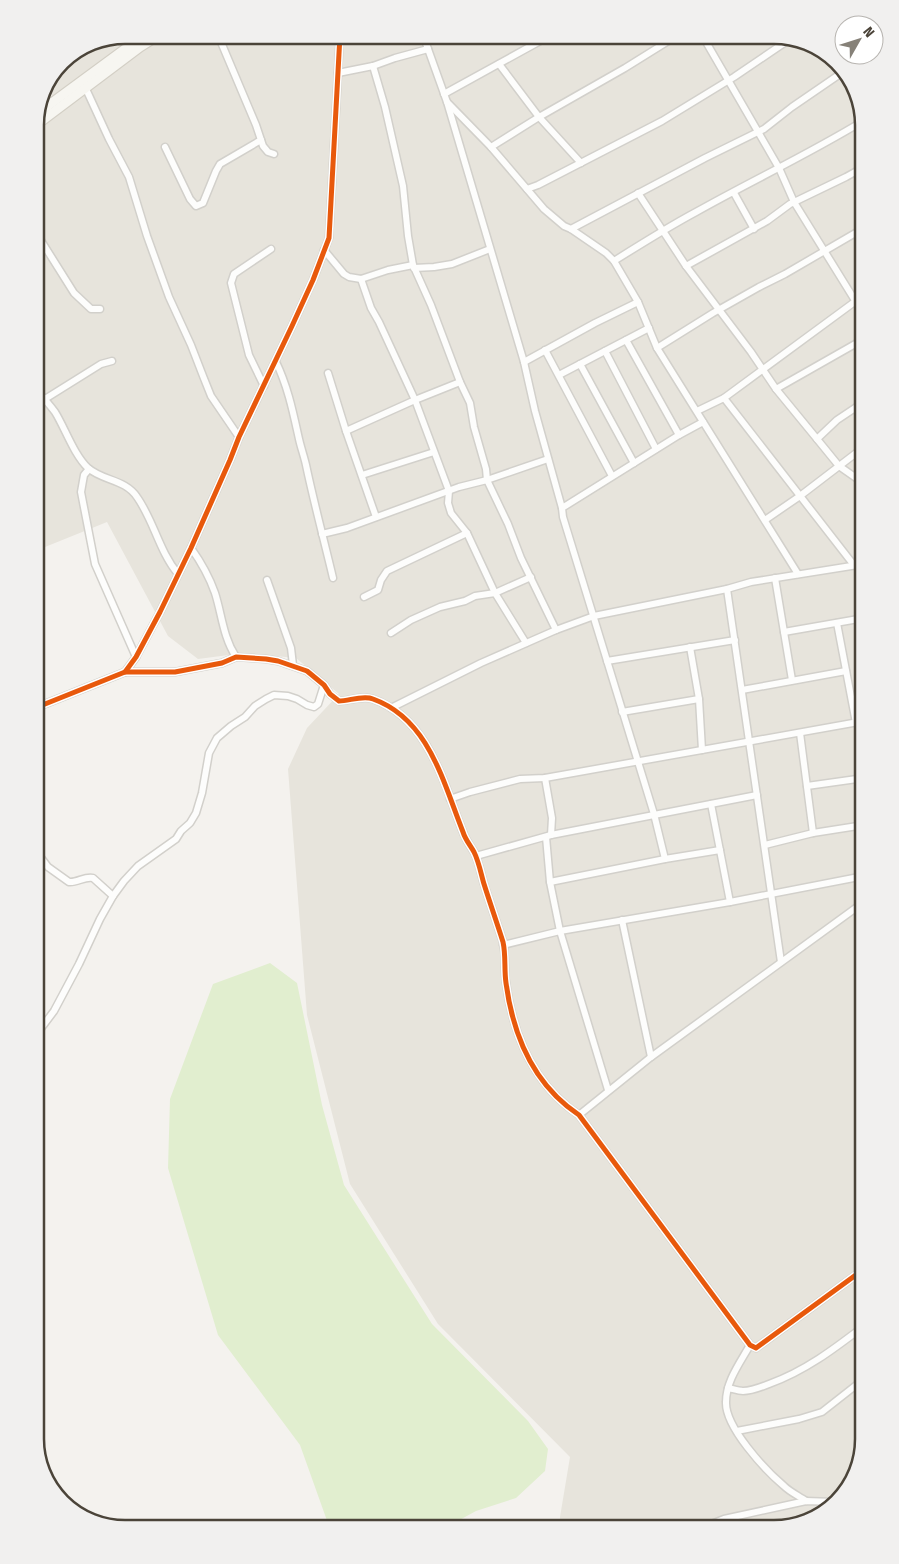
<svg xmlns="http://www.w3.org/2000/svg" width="899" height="1564" font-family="'Fira Sans Condensed',sans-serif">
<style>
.residential{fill:#e7e4dc}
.green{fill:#e1eecf}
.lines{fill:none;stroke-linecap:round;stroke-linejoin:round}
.street-casing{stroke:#d2d0cb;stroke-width:9}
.secondary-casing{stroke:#d3cfc5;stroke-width:11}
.street{stroke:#fdfdfc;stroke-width:6}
.secondary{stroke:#f7f6f1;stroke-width:9}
.cycleway-casing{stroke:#fff;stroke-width:8}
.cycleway{stroke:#e8590c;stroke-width:5}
.rim{fill:none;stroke:#4b4439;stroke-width:2.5}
</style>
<rect width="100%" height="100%" fill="#f4f2ee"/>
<path class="residential" d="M 125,35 L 780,35 L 824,50 L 855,85 L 864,125 L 864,1439 L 849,1489 L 814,1520 L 774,1529 L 560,1529 L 560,1517 L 570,1457 L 438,1324 L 350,1184 L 307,1015 L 288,769 L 307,728 L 339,694 L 296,658 L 244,653 L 198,659 L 168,636 L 107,522 L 45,547 L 35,546 L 35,119 L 62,61 L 91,42 Z"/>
<path class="green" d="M 270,963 L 297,983 L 322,1105 L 344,1185 L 432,1324 L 528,1421 L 548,1449 L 545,1471 L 516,1498 L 476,1511 L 443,1529 L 330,1529 L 300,1445 L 218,1335 L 168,1168 L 170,1099 L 213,984 Z"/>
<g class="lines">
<g class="street-casing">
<g id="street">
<path d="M 218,35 L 256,125 L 263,146 L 268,152 L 274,154"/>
<path d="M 423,35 L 447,102 L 524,362 L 535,411 L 562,508"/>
<path d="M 702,35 L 779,168 L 794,202 L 864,315"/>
<path d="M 499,64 L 539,117 L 581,163"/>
<path d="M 373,66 L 385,107 L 403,186 L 408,236 L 413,265 L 431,305 L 460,382 L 470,403 L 474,427 L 486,469 L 487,480 L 508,524 L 521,558 L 556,630"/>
<path d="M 338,73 L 373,66 L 395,58 L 428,49"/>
<path d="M 86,89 L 109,139 L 129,177 L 147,236 L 169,297 L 191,345 L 203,376 L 211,396 L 239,437"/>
<path d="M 444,94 L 551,35"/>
<path d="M 447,102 L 491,147 L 544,209 L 564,226 L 571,229 L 606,253 L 614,261 L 638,302 L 657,348 L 798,574"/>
<path d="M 165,147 L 190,199 L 196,206 L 203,203 L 216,171 L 220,164 L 261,140"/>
<path d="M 491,147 L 539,117 L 625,68 L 678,35"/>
<path d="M 527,189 L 538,185 L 662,121 L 734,77 L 790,39"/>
<path d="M 638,193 L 686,266 L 751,352 L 776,389 L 864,339"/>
<path d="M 734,193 L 754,229"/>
<path d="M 571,229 L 705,158 L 764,129 L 792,107 L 843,72"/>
<path d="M 35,231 L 74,293 L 91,309 L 100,309"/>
<path d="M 324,250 L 344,274 L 349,277 L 361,279 L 388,270 L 413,265"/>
<path d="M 614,261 C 641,244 668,227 696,212 C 751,181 809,154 863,121"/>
<path d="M 686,266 L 767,221 L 790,204 L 846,177 L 864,167"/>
<path d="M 414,268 L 434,267 L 452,264 L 490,249"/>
<path d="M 361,279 L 371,308 L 379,322 L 415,400 L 449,491 L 448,503 L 451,513 L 467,533 L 495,593 L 526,643"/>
<path d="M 626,340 L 679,435"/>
<path d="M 657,348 L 713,313 L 759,287 L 785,274 L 864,228"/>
<path d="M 545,350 L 612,476"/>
<path d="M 605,351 L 656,449"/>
<path d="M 276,362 C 288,387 293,412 299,439 C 301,448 304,456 306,465 C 314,503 324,540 333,578"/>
<path d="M 524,362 L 595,323 L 638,302"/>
<path d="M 580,364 L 634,463"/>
<path d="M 328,373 L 346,431 L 376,517"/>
<path d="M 559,375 L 649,328"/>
<path d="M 264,386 L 249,355 L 231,283 L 234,274 L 271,249"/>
<path d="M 35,388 C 42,396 49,404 55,412 C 65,428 74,455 88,468 C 103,481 125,479 137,497 C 154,521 159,551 178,574"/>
<path d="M 776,389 L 817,439"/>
<path d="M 724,398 L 853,564"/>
<path d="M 45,399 L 101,364 L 112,361"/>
<path d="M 697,411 L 724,398 L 864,295"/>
<path d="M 346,431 L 415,400 L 460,382"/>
<path d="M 89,469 L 84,475 L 81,492 L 95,564 L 136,657"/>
<path d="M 362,475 L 434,452"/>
<path d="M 864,482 L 859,480 L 839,466 L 817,439 L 837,420 L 864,402"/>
<path d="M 765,520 L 800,496 L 864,447"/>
<path d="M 322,534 L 347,528 L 459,487 L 487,480 L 548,459"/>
<path d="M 191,548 C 201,562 209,576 215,593 C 222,615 223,637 236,657"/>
<path d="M 775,578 L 792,680"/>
<path d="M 267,580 L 291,648 L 293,665"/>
<path d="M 727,589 L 781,962"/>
<path d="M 364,597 L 378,590 L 381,580 L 387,571 L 467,533"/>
<path d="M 837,623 L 856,723"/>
<path d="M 784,632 L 864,618"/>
<path d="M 391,633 L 411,620 L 440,607 L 465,601 L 475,596 L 495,593 L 531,577"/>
<path d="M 690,647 L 699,699 L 702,750"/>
<path d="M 607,661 L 735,640"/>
<path d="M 125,672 L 175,672 L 222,663 L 236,657 L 266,659 L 278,661 L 307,671 L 324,685 L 330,694 L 339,701 C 349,701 363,695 373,699 C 429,719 443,782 463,832 C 465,839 470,845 474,852 C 479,862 481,874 484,884 C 490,903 497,923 503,942 C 506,955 504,970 506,983 C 513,1035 534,1085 579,1115 L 750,1345 L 756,1348 L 864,1269"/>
<path d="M 742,690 L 846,671"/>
<path d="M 35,708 L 125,672 L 136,657 L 160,612 L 191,548 L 230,460 L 239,437 L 292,326 L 313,280 L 329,238 L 340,35"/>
<path d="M 391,708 L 481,663 L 556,630 L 594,616 L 727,589 L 751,582 L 864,564"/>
<path d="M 622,712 L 699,699"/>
<path d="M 800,733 L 813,833"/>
<path d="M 545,778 L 552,818 L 551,835"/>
<path d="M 807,786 L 864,778"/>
<path d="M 450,799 L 470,792 L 520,779 L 545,778 L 864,721"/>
<path d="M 711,804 L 730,902"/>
<path d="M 546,837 L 550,882 L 560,931 L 608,1090"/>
<path d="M 765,845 L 813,833 L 864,825"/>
<path d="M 35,854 L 42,859 L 48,867 L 69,882 C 77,883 85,876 93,878 L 113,896"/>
<path d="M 476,856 L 551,835 L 757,795"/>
<path d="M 665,859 L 654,814 L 563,517 L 562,508 L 679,435 L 703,422"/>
<path d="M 550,882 L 665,859 L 720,850"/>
<path d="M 622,920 L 651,1057"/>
<path d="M 503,945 L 560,931 L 730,902 L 864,876"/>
<path d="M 35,1034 L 39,1031 L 54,1011 L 79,964 L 100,919 L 113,896 L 124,881 L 138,866 L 176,839 L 181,831 L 190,823 L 196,813 L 202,793 L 209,753 L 217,738 L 231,726 L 245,717 L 255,706 L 266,699 L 274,695 L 288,696 L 297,699 L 307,705 L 314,707 L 318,704 L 324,685"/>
<path d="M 579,1115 L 651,1057 L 864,902"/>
<path d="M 750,1345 C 740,1363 726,1381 726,1402 C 725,1427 765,1470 784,1486 C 790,1492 799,1496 806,1501"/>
<path d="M 728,1388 C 733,1389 738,1391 743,1391 C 752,1391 761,1387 769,1384 C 805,1371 834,1349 864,1326"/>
<path d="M 737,1431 L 799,1419 L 822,1412 L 864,1379"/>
<path d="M 699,1529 L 724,1519 L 806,1501 L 834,1502"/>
</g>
</g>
<g class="secondary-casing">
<g id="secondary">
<path d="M 38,113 L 144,35"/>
<path d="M 35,126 L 140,47 L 159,35"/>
</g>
</g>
<use href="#street" class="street"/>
<use href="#secondary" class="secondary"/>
<g class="cycleway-casing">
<g id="cycleway">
<path d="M 125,672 L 175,672 L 222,663 L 236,657 L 266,659 L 278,661 L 307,671 L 324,685 L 330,694 L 339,701 C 349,701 363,695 373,699 C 429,719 443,782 463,832 C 465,839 470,845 474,852 C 479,862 481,874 484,884 C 490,903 497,923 503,942 C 506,955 504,970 506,983 C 513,1035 534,1085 579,1115 L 750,1345 L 756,1348 L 864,1269"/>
<path d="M 35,708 L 125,672 L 136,657 L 160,612 L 191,548 L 230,460 L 239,437 L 292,326 L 313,280 L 329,238 L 340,35"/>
</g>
</g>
<use href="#cycleway" class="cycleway"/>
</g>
<path d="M0 0H899V1564H0ZM125 44H774A81 81 0 0 1 855 125V1439A81 81 0 0 1 774 1520H125A81 81 0 0 1 44 1439V125A81 81 0 0 1 125 44Z" fill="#f1f0ef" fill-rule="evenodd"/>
<path class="rim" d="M125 44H774A81 81 0 0 1 855 125V1439A81 81 0 0 1 774 1520H125A81 81 0 0 1 44 1439V125A81 81 0 0 1 125 44Z"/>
<g transform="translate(859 40) rotate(51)"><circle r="24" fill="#ffffff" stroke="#b7b4b0"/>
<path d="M0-4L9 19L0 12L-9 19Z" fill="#868178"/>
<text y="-8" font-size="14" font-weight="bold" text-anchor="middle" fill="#4b4439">N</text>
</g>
</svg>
